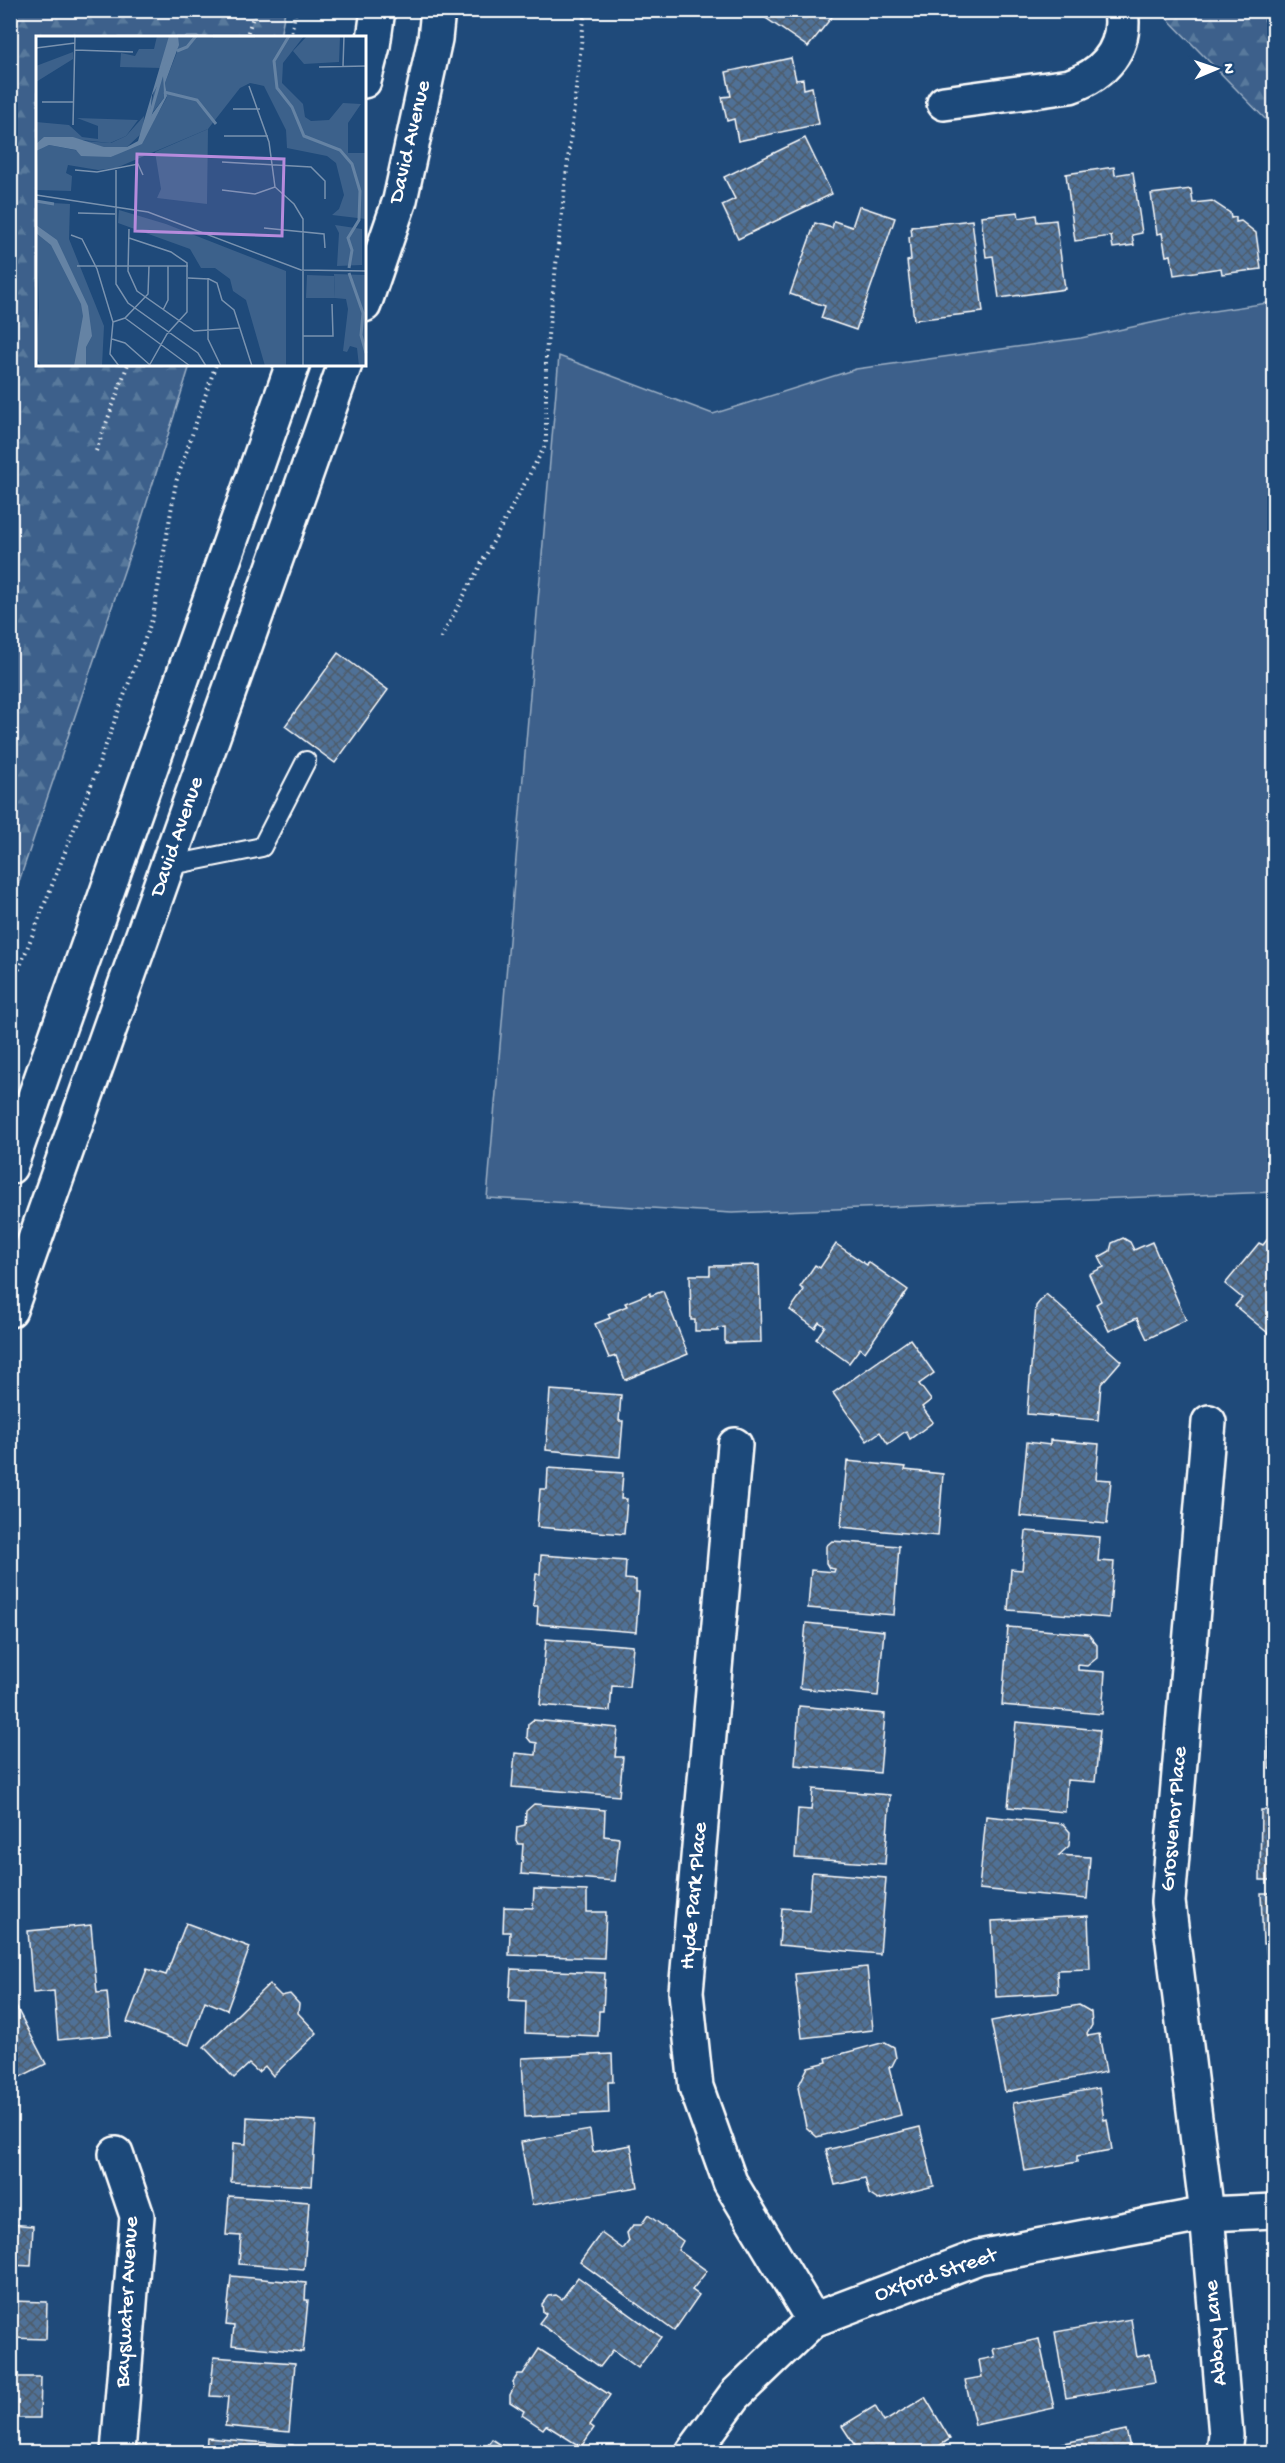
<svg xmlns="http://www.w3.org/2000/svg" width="1285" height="2463" font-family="'Gochi Hand',sans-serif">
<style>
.green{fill:#3c618b;stroke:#9eb0c5;stroke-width:1.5}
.forest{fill:url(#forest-firs);stroke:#9eb0c5;stroke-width:1.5}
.building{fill:url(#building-cross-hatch);stroke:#fff;stroke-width:1.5}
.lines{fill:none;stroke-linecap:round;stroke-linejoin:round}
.lane-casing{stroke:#fff;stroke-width:22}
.street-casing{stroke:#fff;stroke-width:38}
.secondary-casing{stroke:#fff;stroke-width:38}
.path{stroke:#fff;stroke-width:4;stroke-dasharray:1.5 4.5;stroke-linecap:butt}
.lane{stroke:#1f4a7a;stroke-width:18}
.street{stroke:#1f4a7a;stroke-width:33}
.secondary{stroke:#1f4a7a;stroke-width:33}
.labels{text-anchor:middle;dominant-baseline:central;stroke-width:4.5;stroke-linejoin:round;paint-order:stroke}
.street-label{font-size:22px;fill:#fff;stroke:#1f4a7a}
.inset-river{fill:none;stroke:#6583a4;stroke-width:3}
.inset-road{fill:none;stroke:#7992af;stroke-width:1.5}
.view{fill:#b68bdc;fill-opacity:0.15;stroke:#b68bdc;stroke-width:3}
.inset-edge{fill:none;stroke:#fff;stroke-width:3}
</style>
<defs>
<pattern id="forest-firs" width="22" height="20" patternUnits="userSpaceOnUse" patternTransform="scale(1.5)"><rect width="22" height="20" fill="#3c618b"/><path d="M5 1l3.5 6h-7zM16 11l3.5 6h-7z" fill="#59799c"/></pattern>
<pattern id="building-cross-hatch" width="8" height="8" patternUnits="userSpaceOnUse" patternTransform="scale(1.5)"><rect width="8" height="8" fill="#507197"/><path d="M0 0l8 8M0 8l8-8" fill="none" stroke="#4e5b6a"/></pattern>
</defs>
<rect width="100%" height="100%" fill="#1f4a7a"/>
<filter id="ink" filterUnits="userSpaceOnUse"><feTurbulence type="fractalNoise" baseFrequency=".0167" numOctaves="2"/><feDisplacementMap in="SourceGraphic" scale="12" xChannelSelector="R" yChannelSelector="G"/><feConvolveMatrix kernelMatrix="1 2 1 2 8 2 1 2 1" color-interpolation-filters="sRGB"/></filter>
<g filter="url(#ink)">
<path class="green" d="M 1274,302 L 1274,1192 L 732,1213 L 487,1198 L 559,356 L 713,414 L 856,369 L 1081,338 L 1193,314 Z"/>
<g class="forest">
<path d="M 11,10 L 285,11 L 280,37 L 38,38 L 38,364 L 190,365 L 141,521 L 11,905 Z"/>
<path d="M 1160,11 L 1274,11 L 1274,128 Z"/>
</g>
<g class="building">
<path d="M 754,10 L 833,10 L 835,13 L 808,47 Z"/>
<path d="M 971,10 L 995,10 L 972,14 Z"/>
<path d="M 791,58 L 796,80 L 803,79 L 804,89 L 812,87 L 819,124 L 738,141 L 734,119 L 727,121 L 722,97 L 731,96 L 726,72 Z"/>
<path d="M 805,138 L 832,194 L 738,239 L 722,205 L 735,199 L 724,177 Z"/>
<path d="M 1114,167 L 1115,175 L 1133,172 L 1142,233 L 1132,235 L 1134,245 L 1113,248 L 1111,236 L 1075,241 L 1066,174 Z"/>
<path d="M 1191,189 L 1193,203 L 1212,201 L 1230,213 L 1231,218 L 1236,217 L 1236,222 L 1241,221 L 1256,233 L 1261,269 L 1222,274 L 1221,268 L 1174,275 L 1171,255 L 1166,256 L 1162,233 L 1157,234 L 1151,194 Z"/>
<path d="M 859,206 L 895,218 L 856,330 L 821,318 L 825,306 L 790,294 L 815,223 L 832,228 L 834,221 L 852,227 Z"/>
<path d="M 1018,212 L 1019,218 L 1036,215 L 1037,222 L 1056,220 L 1065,289 L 999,298 L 993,256 L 986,257 L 981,216 Z"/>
<path d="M 972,220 L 983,312 L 914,320 L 907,261 L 911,260 L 909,237 L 912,236 L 911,227 Z"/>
<path d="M 338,653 L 388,690 L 335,763 L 285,726 Z"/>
<path d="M 1274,1231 L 1274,1338 L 1235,1306 L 1242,1298 L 1225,1284 L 1259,1243 L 1263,1245 Z"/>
<path d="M 1123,1238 L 1130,1242 L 1134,1250 L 1152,1242 L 1186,1320 L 1147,1339 L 1137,1318 L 1109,1331 L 1096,1304 L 1101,1301 L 1089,1274 L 1104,1267 L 1099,1257 L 1110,1251 L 1112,1243 Z"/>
<path d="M 836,1244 L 867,1265 L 868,1262 L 908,1290 L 865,1352 L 860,1348 L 849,1363 L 816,1339 L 825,1326 L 819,1322 L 815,1328 L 790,1310 L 804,1290 L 800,1287 L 815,1265 L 820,1268 Z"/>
<path d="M 759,1265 L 761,1342 L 725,1343 L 725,1327 L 718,1328 L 718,1331 L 695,1331 L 695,1320 L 691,1320 L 690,1275 L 710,1275 L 710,1266 Z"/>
<path d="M 663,1291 L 688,1354 L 625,1380 L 616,1356 L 609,1358 L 595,1324 L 610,1318 L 608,1314 L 627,1306 L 625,1303 L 650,1293 L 650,1296 Z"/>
<path d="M 1046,1294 L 1121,1361 L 1101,1384 L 1098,1420 L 1027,1414 L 1036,1306 Z"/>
<path d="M 910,1339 L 934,1373 L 919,1384 L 931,1400 L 922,1407 L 933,1422 L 910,1439 L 906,1431 L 888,1444 L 880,1432 L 867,1441 L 833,1393 Z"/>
<path d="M 550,1390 L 621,1395 L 619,1421 L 623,1421 L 620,1457 L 546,1450 Z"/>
<path d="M 1050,1440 L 1099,1444 L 1096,1479 L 1111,1480 L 1107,1524 L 1020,1516 L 1027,1442 L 1050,1445 Z"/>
<path d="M 847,1461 L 906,1467 L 905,1470 L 943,1474 L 938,1536 L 841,1527 Z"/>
<path d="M 548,1468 L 623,1473 L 621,1499 L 627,1499 L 624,1534 L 537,1527 L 540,1489 L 547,1489 Z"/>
<path d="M 1026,1531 L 1100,1537 L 1098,1561 L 1114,1562 L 1109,1618 L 1008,1610 L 1011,1569 L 1022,1570 Z"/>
<path d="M 832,1541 L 899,1546 L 894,1615 L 808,1608 L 811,1570 L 834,1572 L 835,1569 L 829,1568 L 826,1563 L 826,1546 Z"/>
<path d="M 541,1555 L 626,1561 L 625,1579 L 636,1580 L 636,1592 L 639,1592 L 636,1632 L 537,1624 L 538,1606 L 533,1606 L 536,1574 L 540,1574 Z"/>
<path d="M 806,1623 L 884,1631 L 878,1696 L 800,1688 Z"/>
<path d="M 1008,1627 L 1088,1634 L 1097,1645 L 1097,1658 L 1087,1666 L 1078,1665 L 1078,1670 L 1105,1672 L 1102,1714 L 1002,1705 Z"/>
<path d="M 546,1639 L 633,1646 L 629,1687 L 612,1686 L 610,1711 L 540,1705 Z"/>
<path d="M 1274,1642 L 1274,1702 L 1272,1643 Z"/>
<path d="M 799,1706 L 885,1714 L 880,1773 L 795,1765 Z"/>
<path d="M 533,1720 L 618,1728 L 615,1757 L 623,1757 L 619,1796 L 512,1787 L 515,1753 L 536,1755 L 537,1743 L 531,1742 L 527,1737 L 528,1724 Z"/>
<path d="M 1268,1721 L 1274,1721 L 1274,1769 L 1269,1769 Z"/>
<path d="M 1016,1722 L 1100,1730 L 1095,1782 L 1067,1780 L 1065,1812 L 1008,1807 Z"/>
<path d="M 813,1789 L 890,1795 L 885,1864 L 795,1858 L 798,1809 L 811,1810 Z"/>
<path d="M 534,1804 L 605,1810 L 604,1836 L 619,1838 L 615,1881 L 521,1874 L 523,1844 L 518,1844 L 516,1840 L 517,1827 L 525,1825 L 526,1811 Z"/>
<path d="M 1271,1806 L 1274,1806 L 1274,1880 L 1260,1880 L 1261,1810 L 1267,1810 Z"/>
<path d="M 986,1816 L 1063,1824 L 1070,1832 L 1069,1846 L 1059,1855 L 1090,1857 L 1087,1899 L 979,1889 Z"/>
<path d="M 812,1872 L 886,1878 L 880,1954 L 779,1945 L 782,1908 L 809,1910 Z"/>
<path d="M 534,1889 L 587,1891 L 587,1912 L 606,1912 L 604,1958 L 509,1955 L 510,1932 L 503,1932 L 504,1907 L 533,1908 Z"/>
<path d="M 1261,1893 L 1274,1893 L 1274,1960 L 1267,1960 L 1266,1944 L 1263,1944 Z"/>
<path d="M 1088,1916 L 1090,1969 L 1057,1970 L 1058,1993 L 996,1997 L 992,1921 Z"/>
<path d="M 186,1923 L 250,1947 L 227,2010 L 205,2001 L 189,2045 L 127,2022 L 147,1969 L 166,1975 Z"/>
<path d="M 91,1925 L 97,1993 L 107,1992 L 111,2035 L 58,2040 L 54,1991 L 33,1993 L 28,1931 Z"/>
<path d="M 867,1967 L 873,2030 L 802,2038 L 795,1974 Z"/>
<path d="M 511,1969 L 605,1973 L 603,2011 L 599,2011 L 598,2036 L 525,2033 L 526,2001 L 509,2000 Z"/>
<path d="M 269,1984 L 281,1996 L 290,1994 L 299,2004 L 298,2013 L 317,2033 L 273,2076 L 265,2066 L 258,2072 L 249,2064 L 234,2078 L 204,2047 Z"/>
<path d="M 10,1995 L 46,2064 L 10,2082 Z"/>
<path d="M 1079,2005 L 1091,2012 L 1092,2025 L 1087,2034 L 1088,2036 L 1099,2034 L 1106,2072 L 1005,2092 L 991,2021 Z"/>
<path d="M 885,2042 L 894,2047 L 896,2058 L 892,2066 L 889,2067 L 901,2115 L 817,2137 L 806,2127 L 798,2087 L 808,2067 L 827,2062 L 826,2058 Z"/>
<path d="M 612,2054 L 613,2082 L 608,2082 L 609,2113 L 525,2117 L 522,2058 Z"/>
<path d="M 1099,2088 L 1104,2120 L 1107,2119 L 1112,2150 L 1077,2156 L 1077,2162 L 1025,2171 L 1013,2103 Z"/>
<path d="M 247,2117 L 316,2121 L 312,2186 L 231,2182 L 233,2143 L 246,2144 Z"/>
<path d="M 920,2127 L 934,2186 L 878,2200 L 869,2194 L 865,2178 L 835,2185 L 826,2150 Z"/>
<path d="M 590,2130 L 593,2152 L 631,2145 L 638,2187 L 532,2205 L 521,2142 Z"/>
<path d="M 229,2196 L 309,2202 L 304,2269 L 239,2264 L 241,2236 L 226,2235 Z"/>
<path d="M 648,2215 L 683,2241 L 678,2250 L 707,2271 L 692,2290 L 699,2295 L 674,2331 L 580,2262 L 601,2233 L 623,2249 L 629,2241 L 627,2233 L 633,2225 L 641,2225 Z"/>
<path d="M 10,2224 L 33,2226 L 31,2266 L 10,2265 Z"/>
<path d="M 231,2276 L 306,2283 L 305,2300 L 308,2300 L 303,2352 L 232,2345 L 234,2326 L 226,2325 Z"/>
<path d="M 578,2277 L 661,2337 L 638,2368 L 613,2350 L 600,2367 L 539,2323 L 546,2314 L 543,2312 L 542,2304 L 548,2296 L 556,2295 L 562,2299 Z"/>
<path d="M 10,2301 L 47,2302 L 46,2339 L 10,2338 Z"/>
<path d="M 1131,2319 L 1137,2357 L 1150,2354 L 1155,2383 L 1066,2398 L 1055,2332 Z"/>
<path d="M 1039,2339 L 1054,2408 L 975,2425 L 965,2380 L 982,2377 L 979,2360 L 995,2357 L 993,2349 Z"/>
<path d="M 539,2349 L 610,2395 L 590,2425 L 594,2428 L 581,2447 L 546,2425 L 543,2429 L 522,2415 L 524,2411 L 510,2402 L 510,2395 L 514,2387 L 513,2382 L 518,2374 L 523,2374 Z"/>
<path d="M 214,2357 L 295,2363 L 289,2432 L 225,2426 L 228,2397 L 210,2396 Z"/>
<path d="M 10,2377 L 41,2377 L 40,2418 L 10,2418 Z"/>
<path d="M 925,2397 L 950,2439 L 931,2451 L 932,2452 L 859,2452 L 842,2426 L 875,2406 L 884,2422 Z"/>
<path d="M 1126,2430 L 1131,2452 L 1032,2452 L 1031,2450 Z"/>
<path d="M 207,2438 L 293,2445 L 292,2452 L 206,2452 Z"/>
<path d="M 492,2439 L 512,2452 L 483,2452 Z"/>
<path d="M 531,2445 L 542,2452 L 527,2452 Z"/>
</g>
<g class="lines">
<g class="lane-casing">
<path id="lane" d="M 167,866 L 262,847 L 306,761"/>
</g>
<g class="street-casing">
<g id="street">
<path d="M 944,103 L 1070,86 C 1104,74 1127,49 1121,10"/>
<path d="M 1209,1422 L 1168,1902 L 1207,2214 L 1226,2435 L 1224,2452"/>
<path d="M 735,1445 L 686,1992 L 696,2087 L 730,2182 L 813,2320"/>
<path d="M 116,2154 L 137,2216 L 118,2452"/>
<path d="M 693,2452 L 735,2395 L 813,2320 L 979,2257 L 1207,2214 L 1274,2211"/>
</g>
</g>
<g class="secondary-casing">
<g id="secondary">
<path d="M 364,81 L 373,46 L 378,10"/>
<path d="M 364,305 L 400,200 L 435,39 L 438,10"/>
<path d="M 10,1167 L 293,364"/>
<path d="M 10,1310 L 345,364"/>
</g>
</g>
<g class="path">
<path d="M 1257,10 L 1274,28"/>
<path d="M 246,38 L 254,14 L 253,10"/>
<path d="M 290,38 L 296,10"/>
<path d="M 96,451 L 128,364"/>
<path d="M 441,638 L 546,444 L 546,353 L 585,10"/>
<path d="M 10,992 L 89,791 L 153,617 L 176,482 L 216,364"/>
</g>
<use href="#lane" class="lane"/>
<use href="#street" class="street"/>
<use href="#secondary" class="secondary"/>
</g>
</g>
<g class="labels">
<g class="street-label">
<text transform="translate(411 142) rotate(-77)">David Avenue</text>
<text transform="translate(178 837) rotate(-71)">David Avenue</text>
<text transform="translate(1175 1819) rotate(-85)">Grosvenor Place</text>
<text transform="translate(695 1896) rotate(-85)">Hyde Park Place</text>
<text transform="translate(936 2276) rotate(-19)">Oxford Street</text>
<text transform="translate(128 2302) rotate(-87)">Bayswater Avenue</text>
<text transform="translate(1217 2333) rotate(-95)">Abbey Lane</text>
</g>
</g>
<g transform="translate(36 36)">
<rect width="330" height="330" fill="#1f4a7a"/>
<path d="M 127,40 L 128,62 L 113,81 L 118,54 ZM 108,80 L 107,96 L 91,111 L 67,111 L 47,105 L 75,107 L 90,100 ZM 172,93 L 171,168 L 121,162 L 125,153 L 119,116 Z" fill="#3c618b"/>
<path d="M 142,0 L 268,0 L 247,27 L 246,47 L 267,68 L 269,81 L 275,85 L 293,84 L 307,67 L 325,68 L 312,87 L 312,117 L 330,117 L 330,183 L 296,179 L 303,173 L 308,159 L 300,127 L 291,120 L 251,112 L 250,94 L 228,50 L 214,47 L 204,52 L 172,93 L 80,132 L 62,134 L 32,129 L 30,137 L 36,140 L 35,155 L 0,154 L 2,113 L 13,109 L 75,121 L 106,106 L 131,61 L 129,47 L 141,16 ZM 37,16 L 37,23 L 0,46 L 0,30 ZM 41,82 L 102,84 L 90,100 L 74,107 L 18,101 L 0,108 L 0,86 L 33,89 L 46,101 L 62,103 L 62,90 ZM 83,174 L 130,188 L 250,235 L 250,330 L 229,330 L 210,264 L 197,255 L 194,243 L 179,232 L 165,232 L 154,213 L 82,187 ZM 299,189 L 326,193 L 326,229 L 301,230 L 303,197 ZM 298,238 L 330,239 L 330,330 L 323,330 L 321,312 L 314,310 L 311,316 L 307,315 L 312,273 L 310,263 L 299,262 Z" fill="#3c618b"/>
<path d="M 121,0 L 134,1 L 126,32 L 84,31 L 85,17 L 99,20 L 103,13 L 118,13 ZM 271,0 L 304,0 L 303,26 L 268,28 L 257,15 ZM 0,166 L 34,168 L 33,203 L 68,290 L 66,330 L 5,330 L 0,321 L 3,272 ZM 271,239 L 298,240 L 299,262 L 270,262 Z" fill="#3c618b"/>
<path d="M 133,0 L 142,0 L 143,9 L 129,47 L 131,60 L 106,108 L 75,121 L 45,120 L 40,114 L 13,109 L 0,115 L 0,108 L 8,101 L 37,101 L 68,111 L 91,111 L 102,105 ZM 127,40 L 128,62 L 114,81 L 116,59 ZM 0,189 L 21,204 L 52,270 L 56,300 L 50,311 L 50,330 L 38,330 L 47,280 L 45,268 L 15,209 L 0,197 Z" fill="#6583a4" fill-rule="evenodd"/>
<path class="inset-river" d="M 177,0 L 219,0M 253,0 L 238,25 L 241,52 L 256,71 L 268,100 L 304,114 L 316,128 L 324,155 L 323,184 L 312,202 L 316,214 L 313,232M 141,15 L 151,11 L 160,0M 128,56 L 161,64 L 180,88M 113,83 L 130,24M 0,165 L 18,168M 313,237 L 327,277 L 325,299 L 330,317"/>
<path class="inset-road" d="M 0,12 L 39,7M 39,14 L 97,16M 307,30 L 308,0M 283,31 L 330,30M 213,50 L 233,106 L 239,151 L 258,168 L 267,183 L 267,330M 6,66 L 37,66M 197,73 L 224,73M 37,89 L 39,0M 188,100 L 232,100M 186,126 L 275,131 L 289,145 L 289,163M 39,134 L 61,136 L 102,128 L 107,139M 80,134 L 80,248 L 92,267 L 162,317 L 170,330M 186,154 L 219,158 L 239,151M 0,159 L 112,176 L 265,234 L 330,235M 42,177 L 79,178M 228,192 L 288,198 L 289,212M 93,193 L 92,235 L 101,255 L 158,295 L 203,292M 35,199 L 46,203 L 61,233 L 77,286 L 74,318 L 83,330M 93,202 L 135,216 L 151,227 L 151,276 L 131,298 L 113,330M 41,230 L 152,230M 152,242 L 173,243 L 181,247 L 186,264 L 198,274 L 216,330M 172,242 L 172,303 L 185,330M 127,274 L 132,264 L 132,230M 89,282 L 154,330M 77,286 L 89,282 L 112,258 L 113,230M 267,300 L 297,300 L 296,268M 76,303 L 89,307 L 114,329"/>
<path class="view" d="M 101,118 L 248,123 L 246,200 L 99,195 Z"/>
<rect width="330" height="330" class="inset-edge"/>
</g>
<rect width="1285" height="2463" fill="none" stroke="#1f4a7a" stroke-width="36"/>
<rect x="18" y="18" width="1249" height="2427" fill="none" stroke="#fff" stroke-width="2" filter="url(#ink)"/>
<g transform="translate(1216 69) rotate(88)" stroke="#1f4a7a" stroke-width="4.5" paint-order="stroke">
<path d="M0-4.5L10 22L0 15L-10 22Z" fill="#ffffff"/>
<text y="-9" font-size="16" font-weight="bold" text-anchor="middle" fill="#ffffff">N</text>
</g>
</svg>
